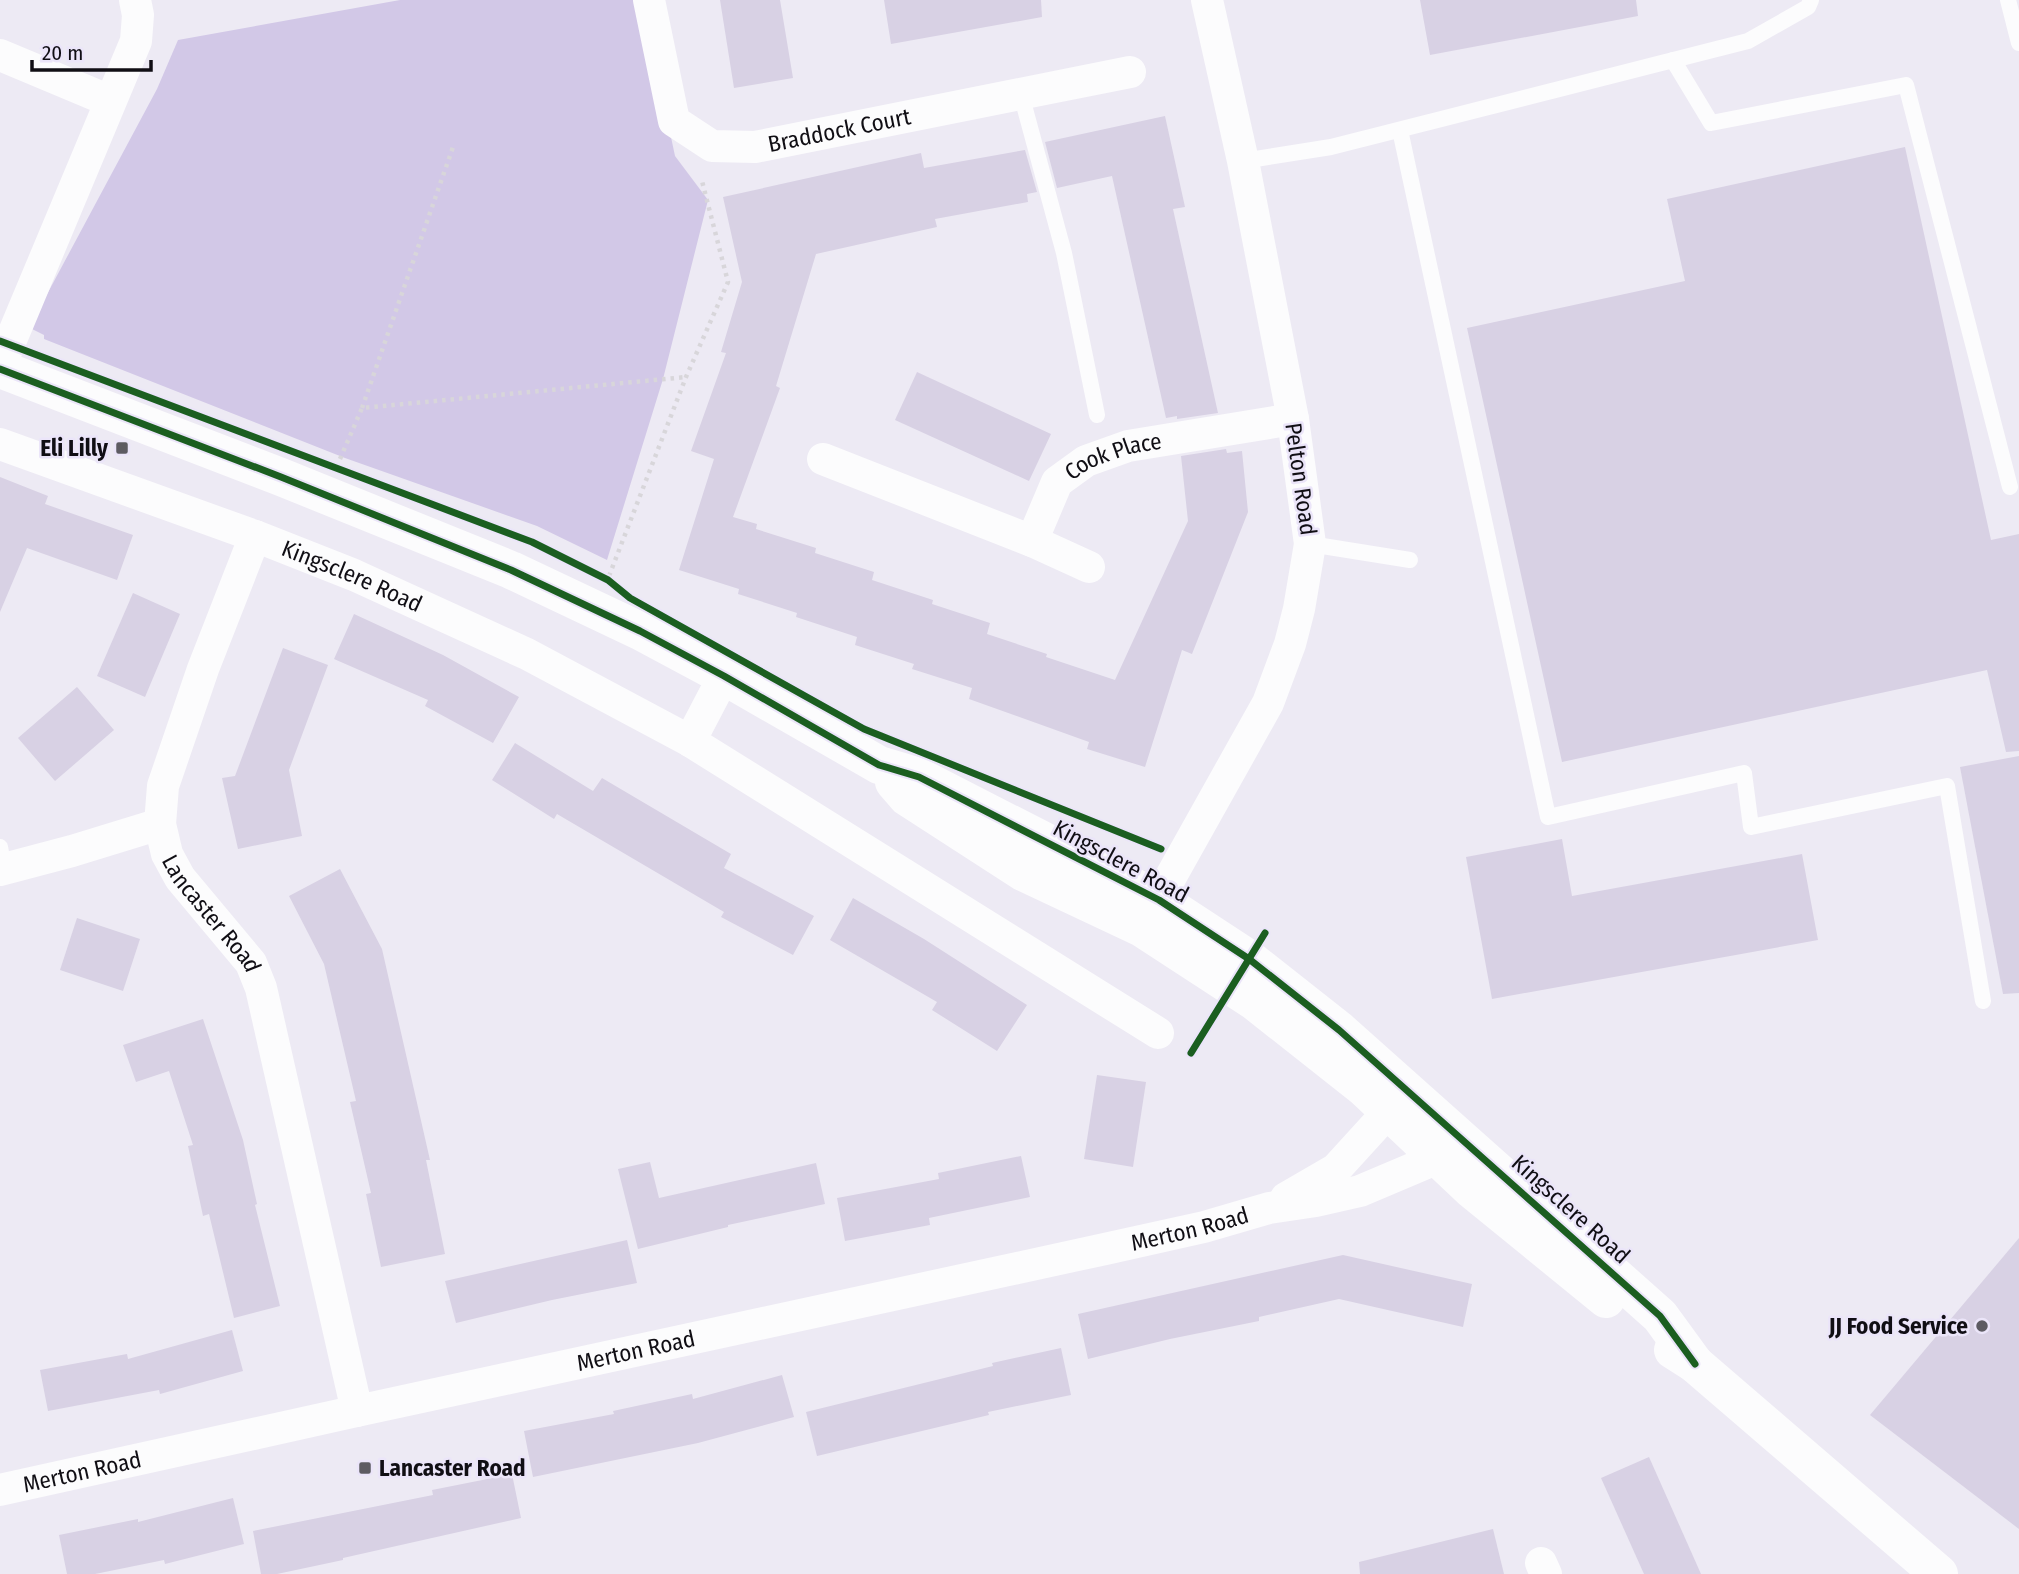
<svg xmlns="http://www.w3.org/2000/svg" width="2019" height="1574" font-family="'Fira Sans Condensed',sans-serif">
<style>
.green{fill:#d2c8e7}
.building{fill:#d8d1e4}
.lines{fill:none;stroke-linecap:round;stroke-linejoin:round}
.path{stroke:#d8d6da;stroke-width:4.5;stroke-dasharray:3.5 5;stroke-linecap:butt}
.service{stroke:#fcfcfd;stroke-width:16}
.minor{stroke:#fcfcfd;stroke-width:32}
.tertiary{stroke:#fcfcfd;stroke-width:38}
.cycleway-casing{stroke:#ebe5f9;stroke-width:11}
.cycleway{stroke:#1b5e20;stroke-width:7}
.poi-dot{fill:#5d5b62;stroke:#ebe5f9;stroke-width:2.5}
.labels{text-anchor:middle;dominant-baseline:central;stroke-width:5;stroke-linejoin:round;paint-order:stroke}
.street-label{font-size:23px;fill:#100e14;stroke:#ebe5f9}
.poi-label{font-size:23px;font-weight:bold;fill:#100e14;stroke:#ebe5f9;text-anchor:end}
</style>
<rect width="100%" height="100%" fill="#edeaf4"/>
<path class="green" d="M 400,0 L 642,0 L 675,156 L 708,200 L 663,379 L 607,560 L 537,526 L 345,458 L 44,339 L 44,335 L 32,329 L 45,298 L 157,89 L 178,40 Z"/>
<g class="building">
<path d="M 720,0 L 780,0 L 793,78 L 734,88 Z"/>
<path d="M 884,0 L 1041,0 L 1042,17 L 891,44 Z"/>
<path d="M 1420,0 L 1636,0 L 1638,16 L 1430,55 Z"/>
<path d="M 1165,116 L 1185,207 L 1173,209 L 1218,413 L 1177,419 L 1177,416 L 1166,418 L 1112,176 L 1057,188 L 1045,142 Z"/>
<path d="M 1905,147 L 1991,540 L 2019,534 L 2019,751 L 2006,752 L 1987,670 L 1562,762 L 1467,328 L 1685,281 L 1667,199 Z"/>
<path d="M 1025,150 L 1037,192 L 1027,194 L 1028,202 L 935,219 L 937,227 L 816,254 L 776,386 L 780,388 L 733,517 L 757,524 L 756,529 L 816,548 L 815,553 L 874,572 L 872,580 L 933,600 L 932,604 L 990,623 L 987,634 L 1047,654 L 1046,657 L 1115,680 L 1188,521 L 1181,456 L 1226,449 L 1227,453 L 1242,451 L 1248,512 L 1192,654 L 1182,650 L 1145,767 L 1087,749 L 1089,742 L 969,699 L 972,688 L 912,669 L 914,664 L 855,645 L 857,637 L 796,617 L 797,613 L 738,594 L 739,589 L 679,570 L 714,459 L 691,451 L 726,353 L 721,352 L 742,282 L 723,197 L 921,153 L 924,168 Z"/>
<path d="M 917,372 L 1051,434 L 1029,481 L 895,420 Z"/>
<path d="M 0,477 L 48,496 L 45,504 L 133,535 L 117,580 L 27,548 L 0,612 Z"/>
<path d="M 133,593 L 180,614 L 145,697 L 97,676 Z"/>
<path d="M 354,614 L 443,655 L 519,697 L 493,743 L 425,706 L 428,700 L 334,659 Z"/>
<path d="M 283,648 L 328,665 L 289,770 L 302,836 L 238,849 L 222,778 L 235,776 Z"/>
<path d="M 77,687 L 114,730 L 55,781 L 18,738 Z"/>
<path d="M 515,743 L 593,791 L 602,778 L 731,854 L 724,868 L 814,916 L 793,955 L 721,917 L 724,912 L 557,814 L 554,819 L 492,780 Z"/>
<path d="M 2019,756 L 2019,993 L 2003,994 L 1960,767 Z"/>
<path d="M 1562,839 L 1572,896 L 1802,854 L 1818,940 L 1492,999 L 1466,857 Z"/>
<path d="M 340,869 L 382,949 L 430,1160 L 426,1160 L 445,1254 L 381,1267 L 366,1194 L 371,1193 L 350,1102 L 356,1101 L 324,964 L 289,896 Z"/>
<path d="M 853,898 L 924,939 L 1027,1005 L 997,1051 L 932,1010 L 937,1002 L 830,940 Z"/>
<path d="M 77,918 L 140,939 L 123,991 L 60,970 Z"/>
<path d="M 203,1019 L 243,1140 L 257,1204 L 255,1205 L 280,1306 L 234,1318 L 209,1214 L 203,1216 L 188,1146 L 193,1145 L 169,1071 L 136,1082 L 123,1045 Z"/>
<path d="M 1097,1075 L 1146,1082 L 1133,1167 L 1084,1159 Z"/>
<path d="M 1021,1156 L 1030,1197 L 929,1218 L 930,1225 L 845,1241 L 837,1198 L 939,1179 L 938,1173 Z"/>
<path d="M 650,1162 L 659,1198 L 816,1163 L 825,1204 L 728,1225 L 728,1227 L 638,1249 L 618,1169 Z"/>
<path d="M 2019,1238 L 2019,1529 L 1870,1415 Z"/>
<path d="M 627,1240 L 637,1283 L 552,1300 L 456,1323 L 445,1281 Z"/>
<path d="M 1343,1255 L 1472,1284 L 1463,1327 L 1339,1299 L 1259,1317 L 1259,1321 L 1170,1339 L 1088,1359 L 1078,1314 Z"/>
<path d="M 232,1330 L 243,1371 L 160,1394 L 159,1390 L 48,1411 L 40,1370 L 127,1354 L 128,1359 Z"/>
<path d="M 1061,1348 L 1071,1395 L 988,1412 L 989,1415 L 817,1456 L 806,1412 L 993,1366 L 992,1363 Z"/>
<path d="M 782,1375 L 794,1417 L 698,1443 L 533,1477 L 524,1431 L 614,1414 L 613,1411 L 692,1394 L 693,1399 Z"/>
<path d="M 1649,1457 L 1701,1574 L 1644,1574 L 1601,1478 Z"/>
<path d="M 512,1474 L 521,1518 L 343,1558 L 343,1560 L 277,1574 L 261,1574 L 253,1531 L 433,1495 L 432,1490 Z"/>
<path d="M 233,1498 L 244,1544 L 165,1564 L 164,1560 L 95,1574 L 67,1574 L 59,1535 L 138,1519 L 138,1522 Z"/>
<path d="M 1493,1529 L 1504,1574 L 1360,1574 L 1359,1562 Z"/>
</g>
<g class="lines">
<g class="path">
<path d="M 362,408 L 453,147"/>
<path d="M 340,459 L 362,408 L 686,377"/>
<path d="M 609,576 L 686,377 L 728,282 L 702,181"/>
</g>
<g class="service">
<path d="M 2008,0 L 2019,43"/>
<path d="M 1673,60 L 1711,123 L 1906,85 L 2010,487"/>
<path d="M 1021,94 L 1064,253 L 1097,415"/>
<path d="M 1400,130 L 1548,817 L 1744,773 L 1751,827 L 1947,786 L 1983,1001"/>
<path d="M 1243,161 L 1331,147 L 1748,41 L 1808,7 L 1811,0"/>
<path d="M 1310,544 L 1410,560"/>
<path d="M 0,847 L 4,869"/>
</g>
<g class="minor">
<path id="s1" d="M 649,0 L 674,121 L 712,146 L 755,147 L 1130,72"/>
<path d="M 0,55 L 110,101"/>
<path d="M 0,366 L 136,41 L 138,15 L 135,0"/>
<path id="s2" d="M 0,444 L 255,536 L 354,575 L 527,654 L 690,741 L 1158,1033"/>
<path id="s3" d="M 823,459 L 1032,541 L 1057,482 L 1086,461 L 1128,446 L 1293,419"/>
<path id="s4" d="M 255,536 L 203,669 L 163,786 L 160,824 L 167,854 L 180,878 L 251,963 L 261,988 L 357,1411"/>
<path d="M 1032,541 L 1089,567"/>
<path d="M 690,741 L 724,676"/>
<path d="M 0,870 L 72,851 L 160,824"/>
<path d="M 1146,921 L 1268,703 L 1290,644 L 1299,609 L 1310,544 L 1293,419 L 1243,161 L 1207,0"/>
<path d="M 1286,1198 L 1336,1169 L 1377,1124 L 1401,1093"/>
<path id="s5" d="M 0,1490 L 357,1411 L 1105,1249 L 1204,1227 L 1269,1208 L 1316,1201 L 1360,1191 L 1438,1158 L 1455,1143"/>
<path d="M 1541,1563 L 1546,1574"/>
</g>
<g class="tertiary">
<path d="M 0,369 L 281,477 L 511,570 L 640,631 L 724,676 L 879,765 L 919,777 L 1159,900 L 1249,959 L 1339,1030 L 1660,1316 L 1695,1364"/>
<path d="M 894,782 L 907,797 L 1023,872 L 1142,928 L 1254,1001 L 1363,1087 L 1471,1189 L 1606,1299"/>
<path d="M 1673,1350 L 1695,1364 L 1939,1574"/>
</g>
<g class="cycleway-casing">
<g id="cycleway">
<path d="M 0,341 L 532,542 L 608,580 L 630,598 L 864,729 L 1161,849"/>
<path d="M 0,369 L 281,477 L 511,570 L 640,631 L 724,676 L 879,765 L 919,777 L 1159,900 L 1249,959 L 1339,1030 L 1660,1316 L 1695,1364"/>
<path d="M 1191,1053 L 1265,933"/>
</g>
</g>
<use href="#cycleway" class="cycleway"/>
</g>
<g class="poi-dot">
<rect x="115" y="441" width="14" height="14" rx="3.5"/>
<circle cx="1982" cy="1326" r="7"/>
<rect x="358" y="1461" width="14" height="14" rx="3.5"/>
</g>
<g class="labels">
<g class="street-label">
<text stroke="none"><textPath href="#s1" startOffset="298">Braddock Court</textPath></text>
<text stroke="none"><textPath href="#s3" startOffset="352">Cook Place</textPath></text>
<text transform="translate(1301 479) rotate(82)">Pelton Road</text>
<text stroke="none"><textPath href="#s2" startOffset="376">Kingsclere Road</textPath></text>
<text transform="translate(1121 861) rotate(28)">Kingsclere Road</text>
<text stroke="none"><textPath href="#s4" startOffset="410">Lancaster Road</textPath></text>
<text transform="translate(1571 1209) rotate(42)">Kingsclere Road</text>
<text stroke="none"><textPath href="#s5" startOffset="1218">Merton Road</textPath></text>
<text stroke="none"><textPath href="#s5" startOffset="651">Merton Road</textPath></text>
<text stroke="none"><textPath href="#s5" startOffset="84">Merton Road</textPath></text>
</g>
<g class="poi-label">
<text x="108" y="448">Eli Lilly</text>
<text x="1968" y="1326">JJ Food Service</text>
<text x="379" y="1468" text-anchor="start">Lancaster Road</text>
</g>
</g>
<path d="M32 60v10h119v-10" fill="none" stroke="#100e14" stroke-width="3.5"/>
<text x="42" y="60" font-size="21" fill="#100e14" stroke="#ebe5f9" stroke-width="5" paint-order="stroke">20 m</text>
</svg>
